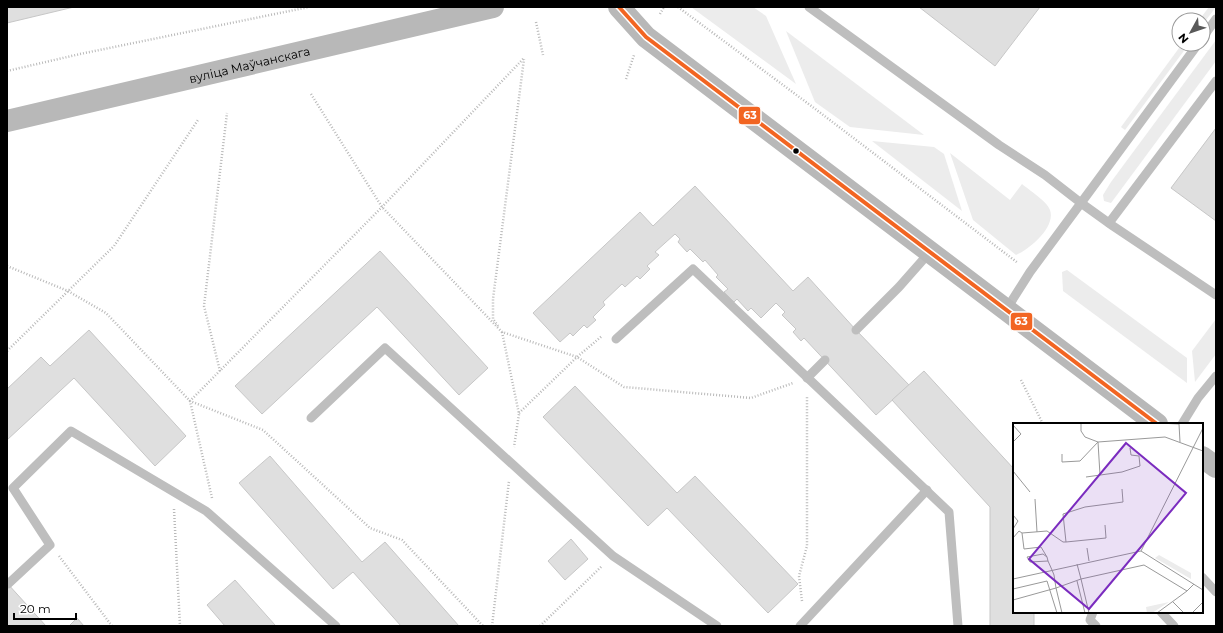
<svg xmlns="http://www.w3.org/2000/svg" width="1223" height="633" font-family="Montserrat,sans-serif">
<style>
.green{fill:#ececec}
.building{fill:#dfdfdf;stroke:#c7c7c7}
.lines{fill:none;stroke-linecap:round;stroke-linejoin:round}
.path{stroke:#b9b9b9;stroke-width:2.5;stroke-dasharray:1 2;stroke-linecap:butt}
.service{stroke:#bebebe;stroke-width:9}
.secondary{stroke:#b8b8b8;stroke-width:22}
.bus-1-casing{stroke:#fff;stroke-width:7}
.bus-1{stroke:#f26522;stroke-width:4}
.bus-dot{fill:#000;stroke:#fff;stroke-width:1.5}
.labels{text-anchor:middle;dominant-baseline:central;stroke-width:4;stroke-linejoin:round;paint-order:stroke}
.street-label{font-size:12px;fill:#000;stroke:#fff}
.inset-road{fill:none;stroke:#999;stroke-width:1}
.view{fill:#7b2cbf;fill-opacity:0.15;stroke:#7b2cbf;stroke-width:2}
.inset-edge{fill:none;stroke:#000;stroke-width:2}
.line-badge{stroke:#fff;stroke-width:1.5}
.badge-label{font-size:11px;text-anchor:middle;font-weight:bold;fill:#fff}
</style>
<rect width="100%" height="100%" fill="#fff"/>
<g class="green">
<path d="M 691,7 L 753,7 L 766,16 L 796,84 Z"/>
<path d="M 1209,7 L 1216,7 L 1203,24 L 1203,20 L 1199,20 Z"/>
<path d="M 786,31 L 924,135 L 850,127 L 815,102 Z"/>
<path d="M 1216,40 L 1216,61 L 1111,203 L 1104,201 L 1103,195 L 1111,182 Z"/>
<path d="M 1182,44 L 1189,44 L 1125,130 L 1121,127 Z"/>
<path d="M 872,141 L 934,147 L 944,154 L 962,211 Z"/>
<path d="M 950,153 L 1010,200 L 1022,184 C 1029,190 1047,201 1050,210 C 1056,227 1030,249 1016,255 L 973,220 Z"/>
<path d="M 1067,270 L 1187,358 L 1187,383 L 1063,291 L 1062,272 Z"/>
<path d="M 1216,319 L 1216,354 L 1195,382 L 1192,351 Z"/>
</g>
<g class="building">
<path d="M 7,7 L 74,7 L 7,23 Z"/>
<path d="M 919,7 L 1040,7 L 995,66 Z"/>
<path d="M 1216,128 L 1216,221 L 1171,188 Z"/>
<path d="M 695,186 L 793,291 L 808,277 L 856,330 L 909,385 L 876,415 L 804,338 L 801,341 L 793,332 L 796,329 L 782,315 L 785,312 L 776,303 L 761,318 L 751,308 L 748,311 L 737,299 L 734,302 L 724,292 L 728,289 L 716,277 L 718,275 L 705,260 L 703,262 L 690,249 L 687,252 L 678,242 L 680,239 L 675,234 L 655,252 L 659,255 L 647,266 L 650,269 L 640,279 L 637,276 L 625,287 L 622,284 L 603,302 L 605,305 L 593,317 L 596,320 L 587,328 L 584,325 L 573,336 L 570,333 L 560,342 L 533,313 L 640,212 L 653,226 Z"/>
<path d="M 380,251 L 488,368 L 459,395 L 377,307 L 262,414 L 235,386 Z"/>
<path d="M 89,330 L 186,436 L 155,466 L 74,378 L 7,440 L 7,389 L 41,357 L 50,366 Z"/>
<path d="M 924,371 L 1014,469 L 1014,612 L 1034,612 L 1034,626 L 990,626 L 990,507 L 892,400 Z"/>
<path d="M 575,386 L 677,493 L 695,476 L 798,584 L 768,613 L 667,508 L 648,526 L 543,417 Z"/>
<path d="M 270,456 L 362,562 L 385,542 L 459,626 L 401,626 L 353,572 L 333,589 L 239,483 Z"/>
<path d="M 571,539 L 588,559 L 565,580 L 548,561 Z"/>
<path d="M 235,580 L 275,625 L 274,626 L 225,626 L 207,605 Z"/>
<path d="M 7,583 L 46,626 L 7,626 Z"/>
<path d="M 77,618 L 84,626 L 69,626 Z"/>
</g>
<g class="lines">
<g class="path">
<path d="M 678,7 L 814,108 L 1018,263"/>
<path d="M 660,14 L 664,7"/>
<path d="M 536,22 L 543,55"/>
<path d="M 7,71 L 80,54 L 309,7"/>
<path d="M 626,79 L 634,55"/>
<path d="M 311,94 L 382,207 L 502,332 L 577,357 L 624,387 L 751,398 L 793,383"/>
<path d="M 7,266 L 68,291 L 106,313 L 190,401 L 263,430 L 370,528 L 402,540 L 483,626"/>
<path d="M 498,326 L 493,319 L 493,299 L 524,59"/>
<path d="M 502,332 L 519,414 L 514,447"/>
<path d="M 7,351 L 114,246 L 198,120"/>
<path d="M 220,371 L 204,306 L 227,113"/>
<path d="M 1021,380 L 1043,424"/>
<path d="M 519,413 L 577,357 L 602,336"/>
<path d="M 212,498 L 190,401 L 382,207 L 524,58"/>
<path d="M 174,509 L 180,626"/>
<path d="M 59,556 L 112,626"/>
<path d="M 802,601 L 799,576 L 807,546 L 807,397"/>
<path d="M 492,626 L 509,481"/>
<path d="M 540,626 L 602,566"/>
</g>
<g class="service">
<path d="M 809,7 L 999,145 L 1045,175 L 1081,203 L 1030,272 L 1006,310"/>
<path d="M 1203,37 L 1216,19"/>
<path d="M 1198,44 L 1081,203 L 1113,226 L 1216,295"/>
<path d="M 1109,223 L 1216,81"/>
<path d="M 856,330 L 899,287 L 929,253"/>
<path d="M 616,339 L 693,269 L 949,512 L 958,626"/>
<path d="M 807,378 L 825,360"/>
<path d="M 311,418 L 385,348 L 613,556 L 717,626"/>
<path d="M 1182,424 L 1198,398 L 1216,376"/>
<path d="M 1202,577 L 1216,592"/>
<path d="M 8,584 L 50,545 L 13,488 L 71,431 L 206,511 L 336,626"/>
<path d="M 1093,612 L 1090,620 L 1096,626"/>
<path d="M 1161,612 L 1174,626"/>
<path d="M 800,626 L 927,490"/>
</g>
<g class="secondary">
<path d="M 619,7 L 646,37 L 1157,424"/>
<path id="s1" d="M 7,121 L 493,7"/>
<path d="M 1202,457 L 1216,467"/>
</g>
<g class="bus-1-casing">
<path id="bus-1" d="M 619,7 L 646,37 L 1157,424"/>
</g>
<use href="#bus-1" class="bus-1"/>
</g>
<circle class="bus-dot" cx="796" cy="151" r="3.5"/>
<g class="labels">
<g class="street-label">
<text stroke="none"><textPath href="#s1" startOffset="249">вуліца Маўчанскага</textPath></text>
</g>
</g>
<g transform="translate(1013 423)">
<rect width="190" height="190" fill="#fff"/>
<path d="M 146,132 L 178,150 L 178,156 L 142,135 ZM 156,179 L 139,190 L 134,190 L 133,184 Z" fill="#ececec"/>
<path class="inset-road" d="M 68,0 L 68,8 L 72,14 L 85,19 L 87,52M 145,0 L 166,1 L 167,19M 0,2 L 8,11 L 0,19M 190,5 L 128,128 L 190,167M 49,31 L 49,39 L 67,38 L 85,19 L 152,14 L 190,28M 0,48 L 17,69M 73,54 L 109,49 L 127,43 L 126,33 L 118,32 L 117,25M 22,76 L 24,109M 0,92 L 5,98 L 0,106M 0,115 L 6,108 L 9,110M 53,119 L 50,91 L 72,84 L 110,79 L 109,66M 74,125 L 76,138M 34,134 L 28,124 L 11,126 L 9,110 L 34,108 L 50,119 L 53,119 L 93,115 L 92,102M 64,141 L 68,156 L 131,142 L 174,168 L 181,161M 0,156 L 128,128M 64,158 L 72,190M 0,166 L 34,158 L 44,190M 0,177 L 43,165 L 41,152 L 39,147 L 35,138 L 34,134 L 30,131 L 14,134 L 17,139 L 35,138M 160,179 L 171,190M 49,190 L 43,165 L 68,156 L 76,190M 144,190 L 174,168M 179,190 L 190,179"/>
<path class="view" d="M 113,20 L 173,70 L 76,186 L 16,136 Z"/>
<rect width="190" height="190" class="inset-edge"/>
</g>
<g class="line-badge">
<rect x="738" y="106" width="23" height="19" rx="4" fill="#f26522"/>
<rect x="1010" y="312" width="23" height="19" rx="4" fill="#f26522"/>
</g>
<g class="badge-label">
<text x="750" y="119">63</text>
<text x="1021" y="325">63</text>
</g>
<rect width="1223" height="633" fill="none" stroke="#000000" stroke-width="16"/>
<g transform="translate(1191 32) rotate(230)"><circle r="19" fill="#ffffff" stroke="#999999"/>
<path d="M0-3L7 15L0 10L-7 15Z" fill="#595959"/>
<text y="-6" font-size="11" font-weight="bold" text-anchor="middle" fill="#000000">N</text>
</g>
<path d="M14 613v6h62v-6" fill="none" stroke="#000000" stroke-width="2"/>
<text x="20" y="613" font-size="12" fill="#000000" stroke="#ffffff" stroke-width="3" paint-order="stroke">20 m</text>
</svg>
